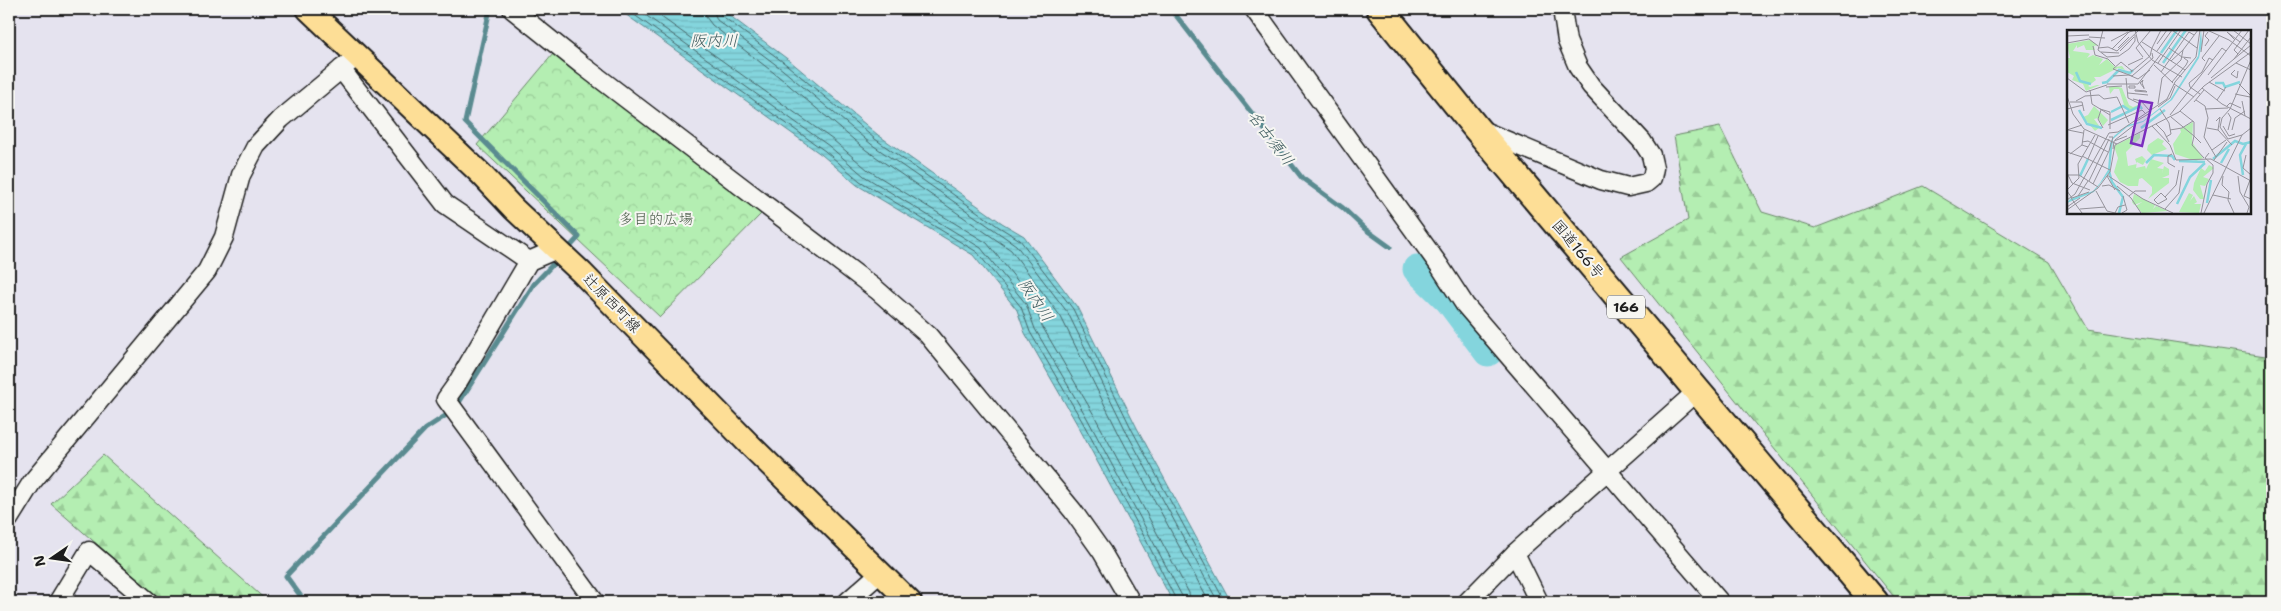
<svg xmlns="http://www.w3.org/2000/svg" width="2281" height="611" font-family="'Shantell Sans','Klee One',sans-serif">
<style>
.forest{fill:url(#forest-firs);stroke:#688567}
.park{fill:url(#park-crowns);stroke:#688567}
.water{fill:url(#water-rules);stroke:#5a8b90}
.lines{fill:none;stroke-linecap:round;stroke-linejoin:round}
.shore{stroke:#466669;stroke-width:1}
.stream{stroke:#5a8b90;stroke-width:5}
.river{stroke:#84d5dd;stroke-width:29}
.minor-casing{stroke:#1c1c1c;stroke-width:21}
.major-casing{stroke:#1c1c1c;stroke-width:26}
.highway-casing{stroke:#1c1c1c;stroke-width:30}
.minor{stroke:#f6f6f2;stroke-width:18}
.major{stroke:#fdde96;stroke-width:22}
.highway{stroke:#fdde96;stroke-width:26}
.labels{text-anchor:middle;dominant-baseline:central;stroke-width:4;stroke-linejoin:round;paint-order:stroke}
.shield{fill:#f6f6f2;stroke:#5d5d5c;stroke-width:1}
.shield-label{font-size:14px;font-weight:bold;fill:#1c1c1c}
.park-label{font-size:15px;fill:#4a5b49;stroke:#f6f6f2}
.street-label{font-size:15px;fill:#1c1c1c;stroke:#f6f6f2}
.water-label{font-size:16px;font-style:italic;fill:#405d60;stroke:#f6f6f2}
.inset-river{fill:none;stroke:#84d5dd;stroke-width:2.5}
.inset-road{fill:none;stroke:#95939b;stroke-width:1}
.view{fill:#7b2cbf;fill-opacity:0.15;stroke:#7b2cbf;stroke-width:2.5}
.inset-edge{fill:none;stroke:#1c1c1c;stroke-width:2.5}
</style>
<defs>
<pattern id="forest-firs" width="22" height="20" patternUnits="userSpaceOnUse" patternTransform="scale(1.25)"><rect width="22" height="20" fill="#b4eeb2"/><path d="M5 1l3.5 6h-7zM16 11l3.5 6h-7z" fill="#9acc98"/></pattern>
<pattern id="park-crowns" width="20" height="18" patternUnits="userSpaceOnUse" patternTransform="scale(1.25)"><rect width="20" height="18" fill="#b4eeb2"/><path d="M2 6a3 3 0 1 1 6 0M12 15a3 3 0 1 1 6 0" fill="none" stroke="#9acc98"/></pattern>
<pattern id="water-rules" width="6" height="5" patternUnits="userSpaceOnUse" patternTransform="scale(1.25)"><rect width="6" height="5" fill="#84d5dd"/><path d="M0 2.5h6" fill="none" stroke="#71b6bd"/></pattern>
</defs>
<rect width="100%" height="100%" fill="#e5e3ef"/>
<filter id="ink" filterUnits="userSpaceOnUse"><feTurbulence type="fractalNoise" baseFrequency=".02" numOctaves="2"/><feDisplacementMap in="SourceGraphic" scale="10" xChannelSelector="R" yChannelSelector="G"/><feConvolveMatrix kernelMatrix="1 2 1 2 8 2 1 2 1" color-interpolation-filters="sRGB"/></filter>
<g filter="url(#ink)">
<g class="forest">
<path d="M 1720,127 L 1762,212 L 1815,228 L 1923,186 L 2049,262 L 2088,329 L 2272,357 L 2272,602 L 1898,602 L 1621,257 L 1688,220 L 1674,136 Z"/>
<path d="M 103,455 L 268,602 L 163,602 L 51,504 Z"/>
</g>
<path class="park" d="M 553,54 L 761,214 L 660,317 L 477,145 Z"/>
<path class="water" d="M 618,9 L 721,9 L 790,61 L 878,135 L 1002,223 L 1024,236 L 1077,307 L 1137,428 L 1231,602 L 1173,602 L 1077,424 L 1025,333 L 1017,310 L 973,255 L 857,185 L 822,155 Z"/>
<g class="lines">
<g class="shore">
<path d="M 626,9 L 825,151 L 860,181 L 977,252 L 1021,307 L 1030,332 L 1082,421 L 1147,542 L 1177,602"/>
<path d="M 637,9 L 829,146 L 864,176 L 981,248 L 1026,304 L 1035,329 L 1087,418 L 1182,596 L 1183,602"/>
<path d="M 650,9 L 833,140 L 868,170 L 987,243 L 1033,300 L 1042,326 L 1094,415 L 1189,593 L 1191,602"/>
<path d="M 705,9 L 706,17 L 712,25 L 778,76 L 866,150 L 1011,250 L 1061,317 L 1120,436 L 1209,602"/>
<path d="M 713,9 L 717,20 L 783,70 L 871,144 L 1016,245 L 1068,313 L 1127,433 L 1218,602"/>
<path d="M 719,9 L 721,15 L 787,65 L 875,139 L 999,227 L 1020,240 L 1073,309 L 1132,430 L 1225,602"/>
</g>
<g class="stream">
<path d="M 490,9 L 465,122 L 579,237 L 567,250"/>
<path d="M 1171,9 L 1302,178 L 1343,208 L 1365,229 L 1390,247"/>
<path d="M 305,602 L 286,576 L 425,429 L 445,416 L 460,401 L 534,284 L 559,258"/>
</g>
<path class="river" d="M 1417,269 L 1449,300 L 1488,352"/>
<g class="minor-casing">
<g id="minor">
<path d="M 512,9 L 582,65 L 877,290 L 928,335 L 1073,511 L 1102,552 L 1131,602"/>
<path d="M 1254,9 L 1439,265 L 1465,305 L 1720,602"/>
<path d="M 341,69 L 445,204 L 529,261"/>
<path d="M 1479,129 L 1601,180 L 1628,187 L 1646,183 L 1652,178 L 1654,168 L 1651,155 L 1642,141 L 1591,86 L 1578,67 L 1567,41 L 1562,9"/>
<path d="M 557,249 L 529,261 L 456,385 L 446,399 L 595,602"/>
<path d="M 9,519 L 32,482 L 207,271 L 224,237 L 241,175 L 256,146 L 281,119 L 357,56"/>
<path d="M 1515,553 L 1539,602"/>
<path d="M 58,602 L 89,551 L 149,602"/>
<path d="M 847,602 L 880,573"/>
<path d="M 1467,602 L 1515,553 L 1696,392"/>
</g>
</g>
<g class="major-casing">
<path id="major" d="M 308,9 L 481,174 L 514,209 L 582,273 L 748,443 L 910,602"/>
</g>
<g class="highway-casing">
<path id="highway" d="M 1380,9 L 1476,128 L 1875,602"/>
</g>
<use href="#minor" class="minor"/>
<use href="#major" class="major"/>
<use href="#highway" class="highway"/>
</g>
</g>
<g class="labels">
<rect class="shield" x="1607" y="295.5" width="38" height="23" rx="4"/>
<g class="shield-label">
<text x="1626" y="307">166</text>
</g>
<g class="park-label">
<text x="656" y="219">多目的広場</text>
</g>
<g class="street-label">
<text transform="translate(1578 249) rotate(50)">国道166号</text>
<text transform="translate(612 303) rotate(46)">辻原西町線</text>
</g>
<g class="water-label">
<text x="714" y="40">阪内川</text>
<text transform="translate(1271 138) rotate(53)">名古須川</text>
<text transform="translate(1036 300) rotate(56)">阪内川</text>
</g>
</g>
<g transform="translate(2067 30)">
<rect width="184" height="184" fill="#e5e3ef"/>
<path d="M 23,10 L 31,15 L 27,16 L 28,20 L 19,20 L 17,15 L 10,18 L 10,15 L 6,21 L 21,23 L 23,24 L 20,28 L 26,25 L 36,29 L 32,35 L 40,29 L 48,37 L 55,36 L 58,40 L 51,38 L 33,47 L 27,47 L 29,50 L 21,56 L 23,57 L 30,55 L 33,55 L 19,61 L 16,54 L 5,50 L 7,46 L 0,42 L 0,28 L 3,28 L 0,14 ZM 49,56 L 55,58 L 62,75 L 66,77 L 76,73 L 64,82 L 58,78 L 52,59 L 47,59 L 43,64 L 42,57 ZM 27,76 L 41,90 L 36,96 L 31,88 L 27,89 L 33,97 L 28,101 L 16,87 L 21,85 ZM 73,103 L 73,108 L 59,122 L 61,136 L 70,134 L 68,129 L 75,126 L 79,130 L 76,135 L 70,132 L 69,138 L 78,136 L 79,139 L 84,129 L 97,133 L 90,138 L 96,139 L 95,144 L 97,136 L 102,139 L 102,145 L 95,148 L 102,148 L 102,153 L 81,169 L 85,163 L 85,157 L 75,148 L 72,149 L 71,156 L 61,156 L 53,152 L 47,142 L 51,128 L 47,116 ZM 91,108 L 97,111 L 95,114 L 100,119 L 85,125 L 80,120 L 81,115 ZM 142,135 L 147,138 L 136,147 L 142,149 L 138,156 L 133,155 L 137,169 L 133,169 L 126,160 L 127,153 L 134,138 L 138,141 ZM 122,163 L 126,165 L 123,171 L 127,166 L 130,172 L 127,174 L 134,174 L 132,183 L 112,182 ZM 67,164 L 88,175 L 86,179 L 89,176 L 101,181 L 75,183 L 69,176 L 75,172 L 67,175 L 65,172 Z" fill="#b4eeb2"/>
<path d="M 126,92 L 125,112 L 136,128 L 129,131 L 108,124 L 106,114 L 114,102 L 113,99 Z" fill="#b4eeb2"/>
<path d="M 134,0 L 135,14 L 132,28 L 105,70 L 76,92 L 60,97 L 46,109 L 43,141 L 33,154 L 27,162 L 0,173 L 3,169 L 26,161 L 33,153 L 41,140 L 43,113 L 47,106 L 61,95 L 76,91 L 103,70 L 131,26 Z" fill="#84d5dd"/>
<path class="inset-river" d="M 94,23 L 110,0M 96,33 L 119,0M 9,42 L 13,51 L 24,54M 35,53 L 40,52 L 52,40 L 63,43 L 66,40M 148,53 L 156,53 L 158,57 L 173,52M 12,80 L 20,94 L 35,98M 44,82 L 56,76 L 62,80M 44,90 L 73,76 L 75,79M 74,98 L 98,80M 146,129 L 168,111 L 176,114 L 184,112M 112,131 L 138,132M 79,133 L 87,125 L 105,126 L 108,130M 154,133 L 162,119M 42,141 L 45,152 L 56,167 L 52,183M 176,145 L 173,125 L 179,114M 13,146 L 21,129M 140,173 L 144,150M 110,174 L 123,147 L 138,133"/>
<path class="inset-road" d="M 36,0 L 31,20 L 40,27 L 52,26 L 62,19 L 68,11 L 68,5M 68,0 L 71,12 L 85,30 L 115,47M 105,0 L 130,18M 140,0 L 162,10 L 184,26M 166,0 L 184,14M 0,6 L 22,5M 22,7 L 38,8M 168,10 L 160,2 L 173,12M 44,11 L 61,2M 75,12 L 118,40M 0,13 L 22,9 L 31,16M 90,14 L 100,0M 26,16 L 28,25 L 41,29 L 48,36M 138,16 L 142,10 L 138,6 L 141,2M 31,18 L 41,17 L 50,21 L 72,0M 51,18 L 62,7M 85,18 L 94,0M 102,18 L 115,27 L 124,28M 45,19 L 62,2 L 69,0M 53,21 L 67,7M 90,21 L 105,0M 34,22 L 52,23M 134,22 L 137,0M 171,24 L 167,20 L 182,0M 76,27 L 69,18 L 84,0M 167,29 L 184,7M 104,31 L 116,20M 138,31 L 135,28 L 152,6M 91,33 L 114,0M 169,33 L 184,40M 61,35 L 76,28M 87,35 L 106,53M 168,40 L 164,44 L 170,48 L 171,41M 64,42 L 83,26 L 85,18M 94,42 L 122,2 L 127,5M 141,45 L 175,0M 46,46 L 62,45 L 71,49 L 83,40M 65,46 L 46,39 L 54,32 L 65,41M 65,46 L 86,28 L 85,23M 0,48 L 19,62 L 40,55M 59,48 L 61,68 L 73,74M 144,48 L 184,15M 105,52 L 119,35 L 121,31 L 117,28M 142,52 L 158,61M 40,54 L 71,54 L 94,24M 107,54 L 127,67M 172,54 L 184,66M 62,56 L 68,56 L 68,58 L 62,58 ZM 39,57 L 55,56M 135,58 L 155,74 L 184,89M 77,59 L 77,58 L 75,53 L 76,50 L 73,53 L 77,58M 23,60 L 25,74 L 43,85M 68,60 L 79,61 L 80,62 L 68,61 ZM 61,63 L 81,65M 133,64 L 123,57 L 122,53 L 135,42 L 142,28 L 146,30M 168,64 L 183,67M 0,66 L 6,84 L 17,99 L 50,114M 37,69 L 50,67 L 62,93M 66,69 L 74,71 L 82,80M 129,70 L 138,76 L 141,88 L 137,107M 150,70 L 159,57M 9,71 L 18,66 L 32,65 L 37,69M 175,71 L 178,86M 3,72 L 15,72 L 17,81M 127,72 L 137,60M 91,74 L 95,48 L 114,30 L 116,20 L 131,0M 160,76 L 163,73 L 174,78M 91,77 L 103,68 L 108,56M 0,79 L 16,75M 33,79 L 43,82 L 43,99M 93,79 L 102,93 L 104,104 L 99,107M 138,79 L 161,78M 163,79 L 184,30M 163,79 L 155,88 L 153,97 L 161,109 L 175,105M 34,80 L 31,89 L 36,98M 113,81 L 127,92 L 127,106 L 134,113M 103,85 L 155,18 L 159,21M 104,87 L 127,106 L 125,115 L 137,128M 149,91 L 153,87 L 151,100M 68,92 L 83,83M 89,94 L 97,102 L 102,112M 41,95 L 75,80 L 78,83M 85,96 L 103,115 L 109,130 L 144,129 L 184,151M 156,96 L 162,106 L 168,104M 140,98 L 151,100 L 165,115M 0,100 L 15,95M 1,100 L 16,103M 17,100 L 15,115 L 21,117M 103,100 L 115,98 L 126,91M 161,100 L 164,88 L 161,83M 165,100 L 168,88 L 178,81M 137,107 L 149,127M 48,110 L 66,96M 15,112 L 21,111 L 41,122M 46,119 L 47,111 L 60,106M 145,120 L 159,110M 0,122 L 15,127M 3,124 L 15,115M 105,124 L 101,126 L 101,133 L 108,137M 179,125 L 176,138 L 184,145M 15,126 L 43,140M 21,129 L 31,106M 147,130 L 160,112M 0,143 L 5,153 L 23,160M 1,145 L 12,145 L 31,157M 40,145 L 76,169 L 106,183M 40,146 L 48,160M 156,146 L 155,155 L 162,162 L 161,170 L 167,183M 171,146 L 173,162 L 182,177 L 180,183M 183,150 L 177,166 L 184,169M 22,151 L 42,109M 26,154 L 42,121 L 46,107 L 42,107M 35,156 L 42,155 L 53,161M 50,156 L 64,168 L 74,183M 0,160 L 12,148 L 11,134 L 28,105M 0,161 L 5,168 L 22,162M 29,161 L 40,181 L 48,183 L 51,177 L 58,175M 146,165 L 164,169M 11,166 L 21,151M 62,166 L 68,161 L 79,161M 98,167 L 94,163 L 87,170 L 91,174 L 100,169 L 98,167 L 109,155 L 112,140M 4,168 L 15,183M 0,170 L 8,164 L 42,103 L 51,102 L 100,69 L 108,52 L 129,27 L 133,0M 0,177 L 13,168M 13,179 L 38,177M 98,179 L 112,163 L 116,136M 0,180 L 31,158 L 43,142 L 48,115 L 112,82 L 137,56 L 184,22M 55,183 L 60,180 L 56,166M 134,183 L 140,154 L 146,143 L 146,135 L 138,128 L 142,123M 137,183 L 175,105 L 184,98"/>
<path class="view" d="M 73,71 L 85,73 L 75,116 L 64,113 Z"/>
<rect width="184" height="184" class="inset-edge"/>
</g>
<rect width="2281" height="611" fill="none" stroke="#f6f6f2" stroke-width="30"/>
<rect x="15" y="15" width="2251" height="581" fill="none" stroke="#1c1c1c" stroke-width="2" filter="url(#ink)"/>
<g transform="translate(52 558) rotate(257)" stroke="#f6f6f2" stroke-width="4" paint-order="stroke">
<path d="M0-4L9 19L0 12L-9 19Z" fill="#1c1c1c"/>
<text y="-8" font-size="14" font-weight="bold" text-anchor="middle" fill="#1c1c1c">N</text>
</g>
</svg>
